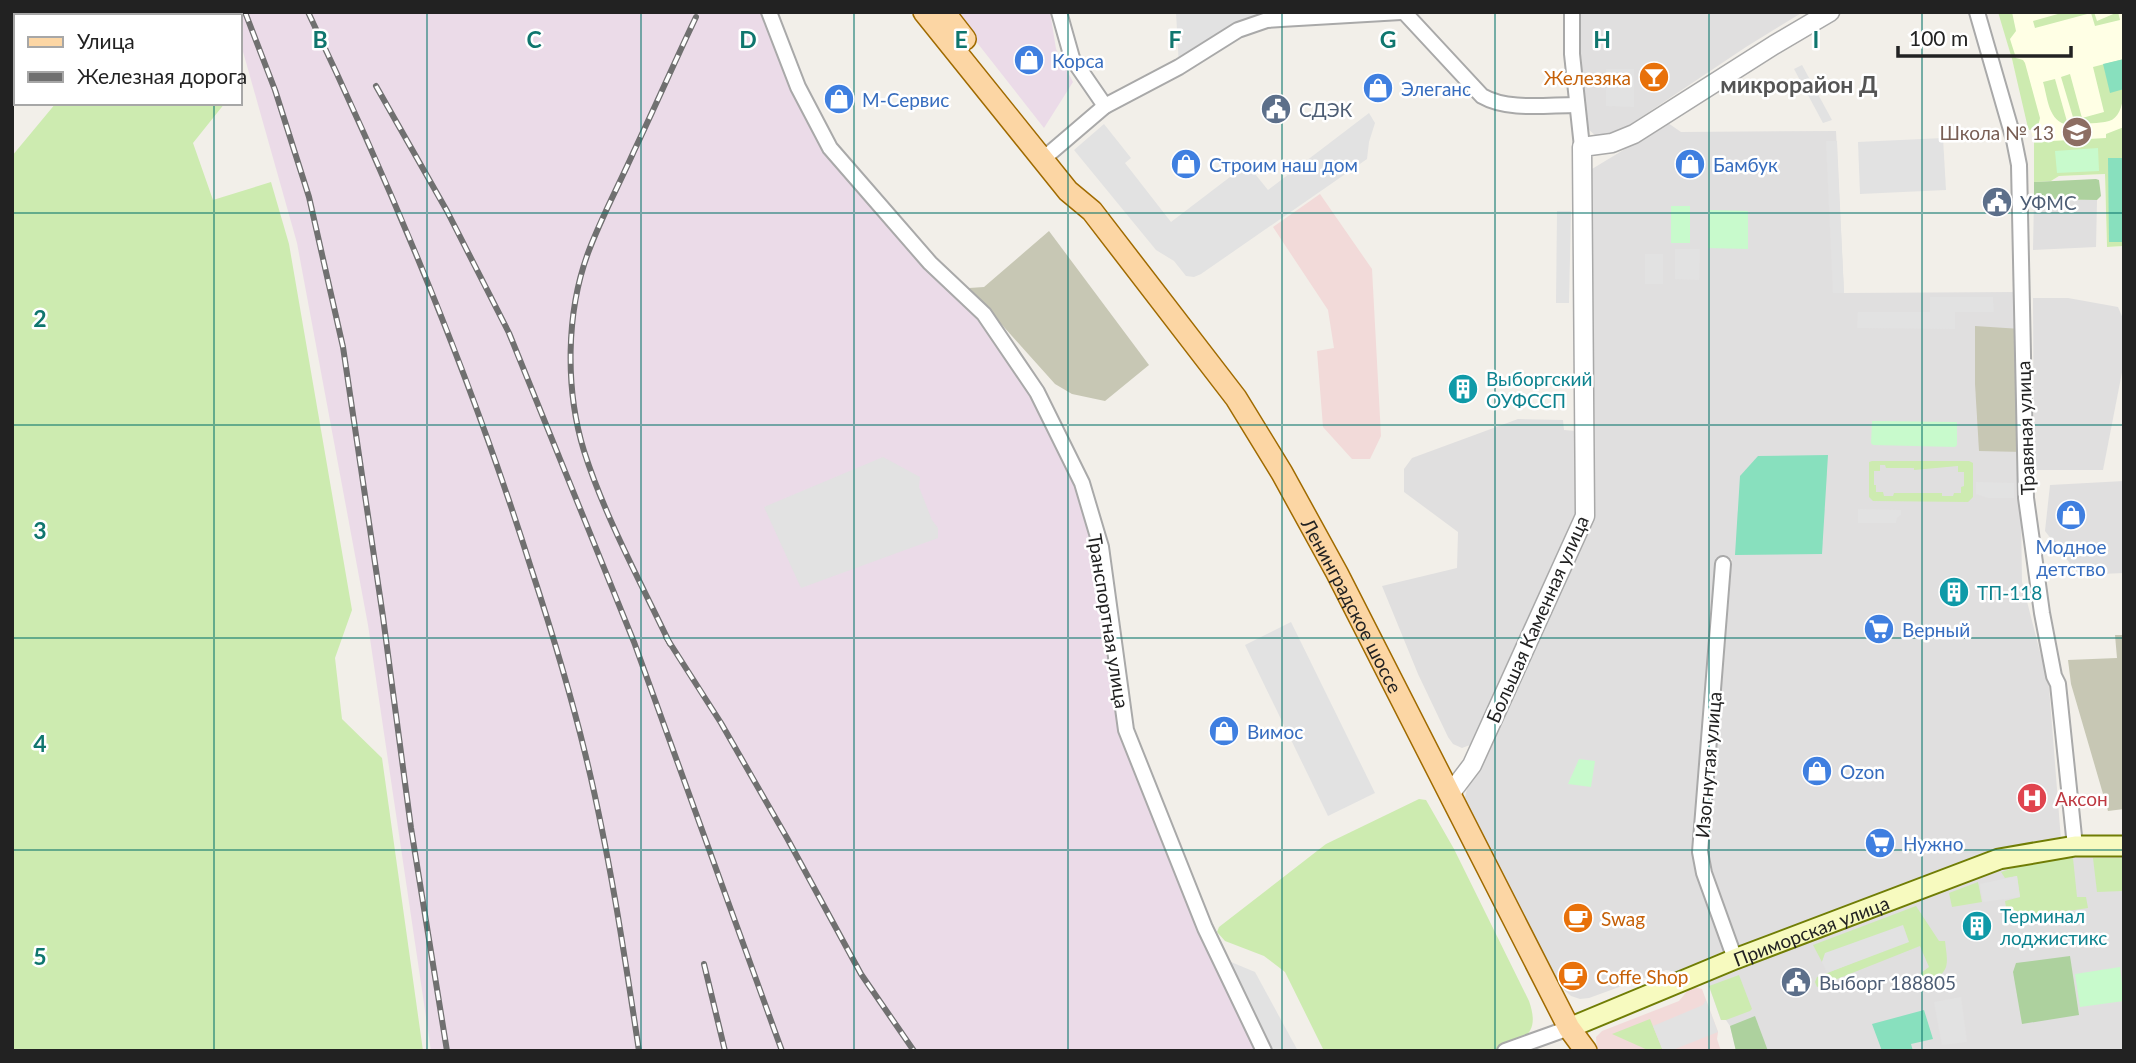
<svg xmlns="http://www.w3.org/2000/svg" width="2136" height="1063" font-family="Lato,sans-serif">
<style>
.residential{fill:#e0dfdf}
.commercial{fill:#f2dad9}
.industrial{fill:#ebdbe8}
.education{fill:#ffffe5}
.construction{fill:#c7c7b4}
.grass{fill:#cdebb0;fill-rule:evenodd}
.forest{fill:#add19e}
.park{fill:#c8facc}
.pitch{fill:#88e0be}
.parking{fill:#e2e2e2}
.lines{fill:none;stroke-linecap:round;stroke-linejoin:round}
.minor-casing{stroke:#a9a9a9;stroke-width:18}
.tertiary-casing{stroke:#a9a9a9;stroke-width:21}
.secondary-casing{stroke:#707d05;stroke-width:23}
.primary-casing{stroke:#a06b00;stroke-width:24}
.minor{stroke:#fff;stroke-width:14}
.tertiary{stroke:#fff;stroke-width:18}
.secondary{stroke:#f7fabf;stroke-width:19}
.primary{stroke:#fcd6a4;stroke-width:21}
.rail-casing{stroke:#707070;stroke-width:6}
.rail{stroke:#fff;stroke-width:3.5;stroke-dasharray:10;stroke-linecap:butt}
.grid{fill:none;stroke:#0f766e;stroke-width:2;stroke-opacity:0.55}
.labels{text-anchor:middle;dominant-baseline:central;stroke-width:5;stroke-linejoin:round;paint-order:stroke}
.shop-label{font-size:19px;fill:#366cbe;stroke:#fff;text-anchor:start}
.food-label{font-size:19px;fill:#c56008;stroke:#fff;text-anchor:start}
.service-label{font-size:19px;fill:#4e5e75;stroke:#fff;text-anchor:start}
.education-label{font-size:19px;fill:#785e54;stroke:#fff;text-anchor:end}
.culture-label{font-size:19px;fill:#0d838f;stroke:#fff;text-anchor:start}
.street-label{font-size:19px;fill:#222;stroke:#fff}
.health-label{font-size:19px;fill:#be3a42;stroke:#fff;text-anchor:start}
.quarter-label{font-size:23px;font-weight:bold;fill:#555;stroke:#fff}
.grid-label{font-size:23px;text-anchor:middle;font-weight:bold;fill:#0f766e;stroke:#fff;stroke-width:5;stroke-linejoin:round;paint-order:stroke}
</style>
<rect width="100%" height="100%" fill="#f2efe9"/>
<g class="residential">
<path d="M 1580,12 L 1803,12 L 1746,47 L 1622,130 L 1605,136 L 1596,136 L 1588,129 L 1580,46 Z"/>
<path d="M 1668,123 L 1681,132 L 1836,131 L 1844,293 L 2018,292 L 2022,582 L 2049,687 L 2061,840 L 1738,948 L 1708,858 L 1732,559 L 1717,558 L 1693,857 L 1727,952 L 1677,972 L 1666,970 L 1589,998 L 1580,999 L 1571,996 L 1563,989 L 1529,935 L 1467,813 L 1465,797 L 1469,781 L 1589,531 L 1595,505 L 1592,169 Z"/>
<path d="M 2034,199 L 2097,200 L 2096,247 L 2033,250 Z"/>
<path d="M 2033,298 L 2068,298 L 2118,307 L 2124,321 L 2124,362 L 2103,470 L 2034,470 Z"/>
<path d="M 1518,419 L 1563,420 L 1564,430 L 1576,431 L 1578,508 L 1575,522 L 1475,737 L 1470,745 L 1462,748 L 1453,744 L 1448,737 L 1418,674 L 1382,586 L 1457,568 L 1458,532 L 1404,492 L 1404,469 L 1412,458 Z"/>
<path d="M 2124,481 L 2124,573 L 2079,575 L 2045,531 L 2050,485 Z"/>
<path d="M 2055,854 L 2124,854 L 2124,1051 L 1736,1051 L 1730,1026 L 1726,1020 L 1721,1020 L 1709,986 L 1711,979 L 2023,859 Z"/>
</g>
<g class="commercial">
<path d="M 1320,194 L 1372,269 L 1381,436 L 1370,459 L 1352,459 L 1323,427 L 1317,351 L 1334,348 L 1328,310 L 1273,227 Z"/>
<path d="M 1694,987 L 1702,989 L 1718,1032 L 1717,1039 L 1721,1051 L 1597,1051 L 1596,1037 L 1602,1031 L 1679,1001 L 1688,990 Z"/>
</g>
<g class="industrial">
<path d="M 227,12 L 760,12 L 789,87 L 825,154 L 926,267 L 978,320 L 1029,393 L 1076,485 L 1093,546 L 1120,731 L 1199,931 L 1257,1051 L 431,1051 L 368,625 L 297,243 L 240,41 L 240,16 L 229,16 Z"/>
<path d="M 953,12 L 1050,12 L 1056,49 L 1073,82 L 1044,128 Z"/>
</g>
<path class="education" d="M 2007,12 L 2124,12 L 2124,246 L 2107,247 L 2105,174 L 2059,176 L 2051,181 L 2034,182 L 2034,142 L 2006,37 Z"/>
<g class="construction">
<path d="M 1049,231 L 1149,365 L 1105,401 L 1072,394 L 1055,384 L 969,288 L 984,287 Z"/>
<path d="M 1975,326 L 2021,329 L 2023,452 L 1979,451 L 1975,384 Z"/>
<path d="M 2115,635 L 2124,635 L 2124,809 L 2108,811 L 2071,684 L 2068,660 L 2117,658 Z"/>
</g>
<g class="grass">
<path d="M 1998,12 L 2012,12 L 2016,31 L 2010,39 L 2016,58 L 2023,60 L 2025,63 L 2040,118 C 2039,125 2036,129 2029,130 L 2028,128 L 2012,59 Z"/>
<path d="M 2065,12 L 2094,12 L 2097,21 L 2118,12 L 2120,20 L 2095,26 L 2091,13 L 2035,28 L 2033,21 Z"/>
<path d="M 2124,59 C 2124,75 2128,116 2109,121 C 2098,124 2086,123 2075,124 L 2061,77 L 2070,74 L 2082,118 L 2104,112 L 2093,67 Z"/>
<path d="M 2055,79 L 2068,125 C 2048,121 2048,99 2043,82 Z"/>
<path d="M 56,103 L 225,103 L 193,143 L 213,200 L 271,182 L 289,244 L 352,610 L 335,658 L 342,719 L 382,758 L 423,1051 L 12,1051 L 12,156 Z"/>
<path d="M 2124,127 L 2124,246 L 2107,247 L 2105,174 L 2059,176 L 2051,181 L 2034,182 L 2034,142 L 2106,138 L 2106,134 Z"/>
<path d="M 1872,461 L 1969,461 L 1973,463 L 1973,497 L 1968,502 L 1873,501 L 1869,497 L 1869,462 ZM 1880,465 L 1885,465 L 1886,468 L 1914,468 L 1914,470 L 1958,466 L 1958,472 L 1964,472 L 1964,486 L 1961,487 L 1961,493 L 1954,493 L 1953,496 L 1942,496 L 1942,493 L 1894,493 L 1893,496 L 1884,496 L 1883,492 L 1876,492 L 1876,485 L 1874,485 L 1874,471 L 1880,471 Z"/>
<path d="M 1419,799 L 1426,800 L 1454,849 L 1529,1001 C 1541,1035 1523,1040 1496,1051 L 1324,1051 L 1285,972 L 1264,956 L 1225,941 L 1217,932 L 1219,927 L 1326,844 Z"/>
<path d="M 2073,858 L 2077,897 L 2086,897 L 2088,908 L 2008,920 L 2005,901 L 2020,897 L 2017,876 L 2005,878 L 2001,872 L 2026,864 Z"/>
<path d="M 2093,858 L 2124,858 L 2124,896 L 2123,891 L 2097,892 Z"/>
<path d="M 1978,882 L 1982,902 L 1952,907 L 1949,893 Z"/>
<path d="M 1916,906 L 1939,941 L 1945,941 C 1948,966 1951,972 1925,984 L 1921,973 L 1929,967 L 1920,946 L 1817,987 L 1815,982 L 1817,977 L 1908,941 L 1826,953 L 1822,962 L 1813,945 Z"/>
<path d="M 1739,975 L 1752,1009 L 1750,1011 L 1726,1020 L 1721,1020 L 1709,986 Z"/>
<path d="M 1650,1019 L 1663,1051 L 1650,1051 L 1612,1034 Z"/>
</g>
<g class="forest">
<path d="M 2096,179 L 2099,180 L 2101,196 L 2097,200 L 2034,199 L 2034,182 Z"/>
<path d="M 2070,956 L 2079,1015 L 2022,1024 L 2013,972 L 2016,963 Z"/>
<path d="M 1755,1016 L 1768,1051 L 1736,1051 L 1730,1026 Z"/>
</g>
<g class="park">
<path d="M 2098,148 L 2099,171 L 2057,173 L 2055,151 Z"/>
<rect x="1671" y="206" width="19" height="37"/>
<path d="M 1709,210 L 1748,211 L 1748,249 L 1708,248 Z"/>
<path d="M 1872,421 L 1957,422 L 1957,445 L 1955,447 L 1873,445 L 1871,443 Z"/>
<path d="M 1579,759 L 1595,761 L 1591,787 L 1568,784 Z"/>
<path d="M 2120,967 L 2124,1001 L 2080,1007 L 2075,974 Z"/>
</g>
<g class="pitch">
<path d="M 2124,59 L 2124,89 L 2110,93 L 2103,64 Z"/>
<path d="M 2108,158 L 2124,158 L 2124,242 L 2109,242 Z"/>
<path d="M 1828,455 L 1822,554 L 1735,555 L 1740,476 L 1758,456 Z"/>
<path d="M 1924,1010 L 1933,1039 L 1911,1044 L 1913,1051 L 1882,1051 L 1872,1024 Z"/>
</g>
<g class="parking">
<path d="M 1176,12 L 1396,13 L 1267,20 L 1179,67 Z"/>
<path d="M 1802,65 L 1832,120 L 1823,123 L 1794,69 Z"/>
<path d="M 1606,69 L 1634,69 L 1634,107 L 1606,106 Z"/>
<path d="M 1369,113 L 1375,123 L 1369,142 L 1367,159 L 1201,274 L 1194,277 L 1186,276 L 1174,261 L 1156,250 L 1074,150 L 1104,124 L 1131,158 L 1125,163 L 1171,222 L 1247,164 L 1268,190 Z"/>
<path d="M 1943,138 L 1946,190 L 1860,194 L 1858,142 Z"/>
<path d="M 1826,141 L 1837,141 L 1844,293 L 1833,293 Z"/>
<path d="M 1557,211 L 1571,211 L 1569,303 L 1556,303 Z"/>
<path d="M 1675,249 L 1700,249 L 1699,280 L 1675,279 Z"/>
<rect x="1645" y="254" width="18" height="30"/>
<path d="M 1930,297 L 1993,297 L 1994,312 L 1955,312 L 1955,329 L 1857,328 L 1858,312 L 1930,312 Z"/>
<path d="M 883,457 L 920,477 L 919,487 L 932,520 L 938,528 L 938,538 L 801,588 L 764,507 Z"/>
<path d="M 1976,482 L 2014,483 L 2014,498 L 1988,498 L 1976,494 Z"/>
<path d="M 1858,509 L 1901,510 L 1901,515 L 1897,518 L 1896,523 L 1858,523 Z"/>
<path d="M 1291,622 L 1375,793 L 1328,816 L 1245,645 Z"/>
<path d="M 2017,876 L 2020,897 L 1983,902 L 1980,884 Z"/>
<path d="M 1903,925 L 1909,942 L 1827,973 L 1822,962 L 1825,953 Z"/>
<path d="M 1219,957 L 1255,972 L 1298,1051 L 1264,1051 Z"/>
<path d="M 1961,997 L 1967,1042 L 1942,1045 L 1934,1002 Z"/>
<path d="M 1706,1000 L 1718,1032 L 1670,1051 L 1663,1051 L 1653,1026 L 1703,1005 Z"/>
</g>
<g class="lines">
<g class="minor-casing">
<g id="minor">
<path d="M 769,12 L 798,87 L 830,148 L 930,263 L 984,314 L 1037,392 L 1082,483 L 1101,547 L 1126,730 L 1205,928 L 1264,1051"/>
<path d="M 1059,12 L 1072,58 L 1105,106"/>
<path d="M 1404,12 L 1482,96 C 1508,111 1546,105 1576,105"/>
<path d="M 1572,12 L 1572,54 L 1582,147"/>
<path d="M 1977,12 L 2014,140 L 2019,165 L 2026,498 L 2042,613 L 2054,676 L 2058,684 L 2075,846"/>
<path d="M 1043,159 L 1105,106 L 1179,67 L 1238,30 L 1267,20 L 1281,19 L 1401,12"/>
<path d="M 1723,564 L 1700,852 L 1704,873 L 1735,959"/>
<path d="M 1505,1051 L 1569,1028"/>
</g>
</g>
<g class="tertiary-casing">
<path id="tertiary" d="M 1450,794 L 1472,765 L 1585,516 L 1582,147 L 1612,143 L 1634,134 L 1774,45 L 1830,12"/>
</g>
<g class="secondary-casing">
<g id="secondary">
<path id="s1" d="M 1569,1028 L 1735,959 L 1999,859 L 2075,846 L 2124,846"/>
</g>
</g>
<g class="primary-casing">
<g id="primary">
<path id="s2" d="M 924,12 L 1068,191 L 1092,211 L 1236,398 L 1282,473 L 1337,573 L 1569,1028 L 1586,1051"/>
<path d="M 944,12 L 965,39"/>
</g>
</g>
<use href="#minor" class="minor"/>
<use href="#tertiary" class="tertiary"/>
<use href="#secondary" class="secondary"/>
<use href="#primary" class="primary"/>
<g class="rail-casing">
<g id="rail">
<path d="M 245,12 L 275,90 L 309,197 L 343,347 L 383,617 L 411,828 L 447,1051"/>
<path d="M 308,12 C 394,193 471,377 531,568 C 551,629 570,691 585,753 C 609,851 624,951 639,1051"/>
<path d="M 376,86 L 447,211 L 509,333 L 634,642 L 782,1051"/>
<path d="M 666,637 L 721,723 L 787,838 L 861,974 L 914,1051"/>
<path d="M 670,644 C 640,581 605,517 584,451 C 565,389 566,313 588,253 C 601,218 619,185 634,151 C 655,107 675,61 696,17"/>
<path d="M 704,964 L 725,1051"/>
</g>
</g>
<use href="#rail" class="rail"/>
</g>
<path class="grid" d="M 214,12 L 214,16M 427,12 L 427,1051M 641,12 L 641,1051M 854,12 L 854,1051M 1068,12 L 1068,1051M 1282,12 L 1282,1051M 1495,12 L 1495,1051M 1709,12 L 1709,1051M 1922,12 L 1922,1051M 214,103 L 214,1051M 12,213 L 2124,213M 12,425 L 2124,425M 12,638 L 2124,638M 12,850 L 2124,850"/>
<defs>
<g id="shop-disc" transform="scale(1.575)"><circle r="9.5" fill="#3f7fe0" stroke="#fff"/><path d="M-5-2.5h2.3a2.7 3.5 0 0 1 5.4 0H5L5.5 6h-11ZM-1.5-2.5h3a1.5 2.3 0 0 0-3 0Z" fill="#fff"/></g>
<g id="bar-disc" transform="scale(1.575)"><circle r="9.5" fill="#e8710a" stroke="#fff"/><path d="M-6-5H6L.8 .8V4.5H3.5V6h-7V4.5H-.8V.8Z" fill="#fff"/></g>
<g id="civic-disc" transform="scale(1.575)"><circle r="9.5" fill="#5c6f8a" stroke="#fff"/><path d="M-.6-6.5H3V-4.5H.6V-3L4-1V1h2V6H-6V1h2V-1L-.6-3ZM-1.2 2.5V6h2.4V2.5Z" fill="#fff"/></g>
<g id="school-disc" transform="scale(1.575)"><circle r="9.5" fill="#8d6e63" stroke="#fff"/><path d="M0-5L7-2L0 1L-7-2ZM-4 1L0 2.5L4 1V4Q0 6-4 4Z" fill="#fff"/></g>
<g id="building-disc" transform="scale(1.575)"><circle r="9.5" fill="#0f9aa8" stroke="#fff"/><path d="M-4-6H4V6H1V3H-1V6H-4ZM-2.5-4.3h1.7v1.8h-1.7ZM.8-4.3h1.7v1.8H.8ZM-2.5-1h1.7V.8h-1.7ZM.8-1h1.7V.8H.8Z" fill="#fff"/></g>
<g id="supermarket-disc" transform="scale(1.575)"><circle r="9.5" fill="#3f7fe0" stroke="#fff"/><path d="M-6-5.5h2.5l.6 2H6L4.5 2H-2.5L-4.4-4H-6ZM-1.5 3.2a1.3 1.3 0 1 0 .1 0ZM3 3.2a1.3 1.3 0 1 0 .1 0Z" fill="#fff"/></g>
<g id="hospital-disc" transform="scale(1.575)"><circle r="9.5" fill="#e0444e" stroke="#fff"/><path d="M-5-5h3v3.5h4V-5h3V5h-3V1.5h-4V5h-3Z" fill="#fff"/></g>
<g id="cafe-disc" transform="scale(1.575)"><circle r="9.5" fill="#e8710a" stroke="#fff"/><path d="M-5.5-4.5H6V0H3Q3 3.5 0 3.5H-2.5Q-5.5 3.5-5.5 0ZM3-3.2v2h1.7v-2ZM-6 4.5H4V6H-6Z" fill="#fff"/></g>
</defs>
<g fill-rule="evenodd">
<use href="#shop-disc" x="1029" y="60"/>
<use href="#bar-disc" x="1654" y="77"/>
<use href="#shop-disc" x="1378" y="88"/>
<use href="#shop-disc" x="839" y="99"/>
<use href="#civic-disc" x="1276" y="109"/>
<use href="#school-disc" x="2077" y="132"/>
<use href="#shop-disc" x="1186" y="164"/>
<use href="#shop-disc" x="1690" y="164"/>
<use href="#civic-disc" x="1997" y="202"/>
<use href="#building-disc" x="1463" y="389"/>
<use href="#shop-disc" x="2071" y="515"/>
<use href="#building-disc" x="1954" y="592"/>
<use href="#supermarket-disc" x="1879" y="629"/>
<use href="#shop-disc" x="1224" y="731"/>
<use href="#shop-disc" x="1817" y="771"/>
<use href="#hospital-disc" x="2032" y="798"/>
<use href="#supermarket-disc" x="1880" y="843"/>
<use href="#cafe-disc" x="1578" y="918"/>
<use href="#building-disc" x="1977" y="926"/>
<use href="#cafe-disc" x="1573" y="976"/>
<use href="#civic-disc" x="1796" y="982"/>
</g>
<g class="labels">
<g class="shop-label">
<text x="1052" y="60">Корса</text>
<text x="1401" y="88">Элеганс</text>
<text x="862" y="99">М-Сервис</text>
<text x="1209" y="164">Строим наш дом</text>
<text x="1713" y="164">Бамбук</text>
<text x="2071" y="546" text-anchor="middle">Модное<tspan x="2071" dy="22">детство</tspan></text>
<text x="1902" y="629">Верный</text>
<text x="1247" y="731">Вимос</text>
<text x="1840" y="771">Ozon</text>
<text x="1903" y="843">Нужно</text>
</g>
<g class="food-label">
<text x="1631" y="77" text-anchor="end">Железяка</text>
<text x="1601" y="918">Swag</text>
<text x="1596" y="976">Coffe Shop</text>
</g>
<g class="service-label">
<text x="1299" y="109">СДЭК</text>
<text x="2020" y="202">УФМС</text>
<text x="1819" y="982">Выборг 188805</text>
</g>
<g class="education-label">
<text x="2054" y="132">Школа № 13</text>
</g>
<g class="culture-label">
<text x="1486" y="378">Выборгский<tspan x="1486" dy="22">ОУФССП</tspan></text>
<text x="1977" y="592">ТП-118</text>
<text x="2000" y="915">Терминал<tspan x="2000" dy="22">лоджистикс</tspan></text>
</g>
<g class="street-label">
<text transform="translate(2025 428) rotate(-92)">Травяная улица</text>
<text stroke="none"><textPath href="#s2" startOffset="735">Ленинградское шоссе</textPath></text>
<text transform="translate(1537 619) rotate(-66)">Большая Каменная улица</text>
<text transform="translate(1109 621) rotate(81)">Транспортная улица</text>
<text transform="translate(1708 765) rotate(-85)">Изогнутая улица</text>
<text stroke="none"><textPath href="#s1" startOffset="261">Приморская улица</textPath></text>
</g>
<g class="health-label">
<text x="2055" y="798">Аксон</text>
</g>
<g class="quarter-label">
<text x="1799" y="84">микрорайон Д</text>
</g>
</g>
<g class="grid-label">
<text x="320" y="48">B</text>
<text x="534" y="48">C</text>
<text x="748" y="48">D</text>
<text x="961" y="48">E</text>
<text x="1175" y="48">F</text>
<text x="1388" y="48">G</text>
<text x="1602" y="48">H</text>
<text x="1816" y="48">I</text>
<text x="40" y="327">2</text>
<text x="40" y="539">3</text>
<text x="40" y="752">4</text>
<text x="40" y="965">5</text>
</g>
<rect width="2136" height="1063" fill="none" stroke="#222222" stroke-width="28"/>
<rect x="14" y="14" width="228" height="91" fill="#ffffff" stroke="#a7a7a7" stroke-width="2"/>
<rect x="28" y="37" width="35" height="10" fill="#fcd6a4" stroke="#a7a7a7" stroke-width="2"/>
<text x="77" y="49" font-size="21" fill="#222222">Улица</text>
<rect x="28" y="72" width="35" height="10" fill="#707070" stroke="#a7a7a7" stroke-width="2"/>
<text x="77" y="84" font-size="21" fill="#222222">Железная дорога</text>
<path d="M1898 46v10h173v-10" fill="none" stroke="#222222" stroke-width="3.5"/>
<text x="1909" y="46" font-size="21" fill="#222222" stroke="#ffffff" stroke-width="5" paint-order="stroke">100 m</text>
</svg>
